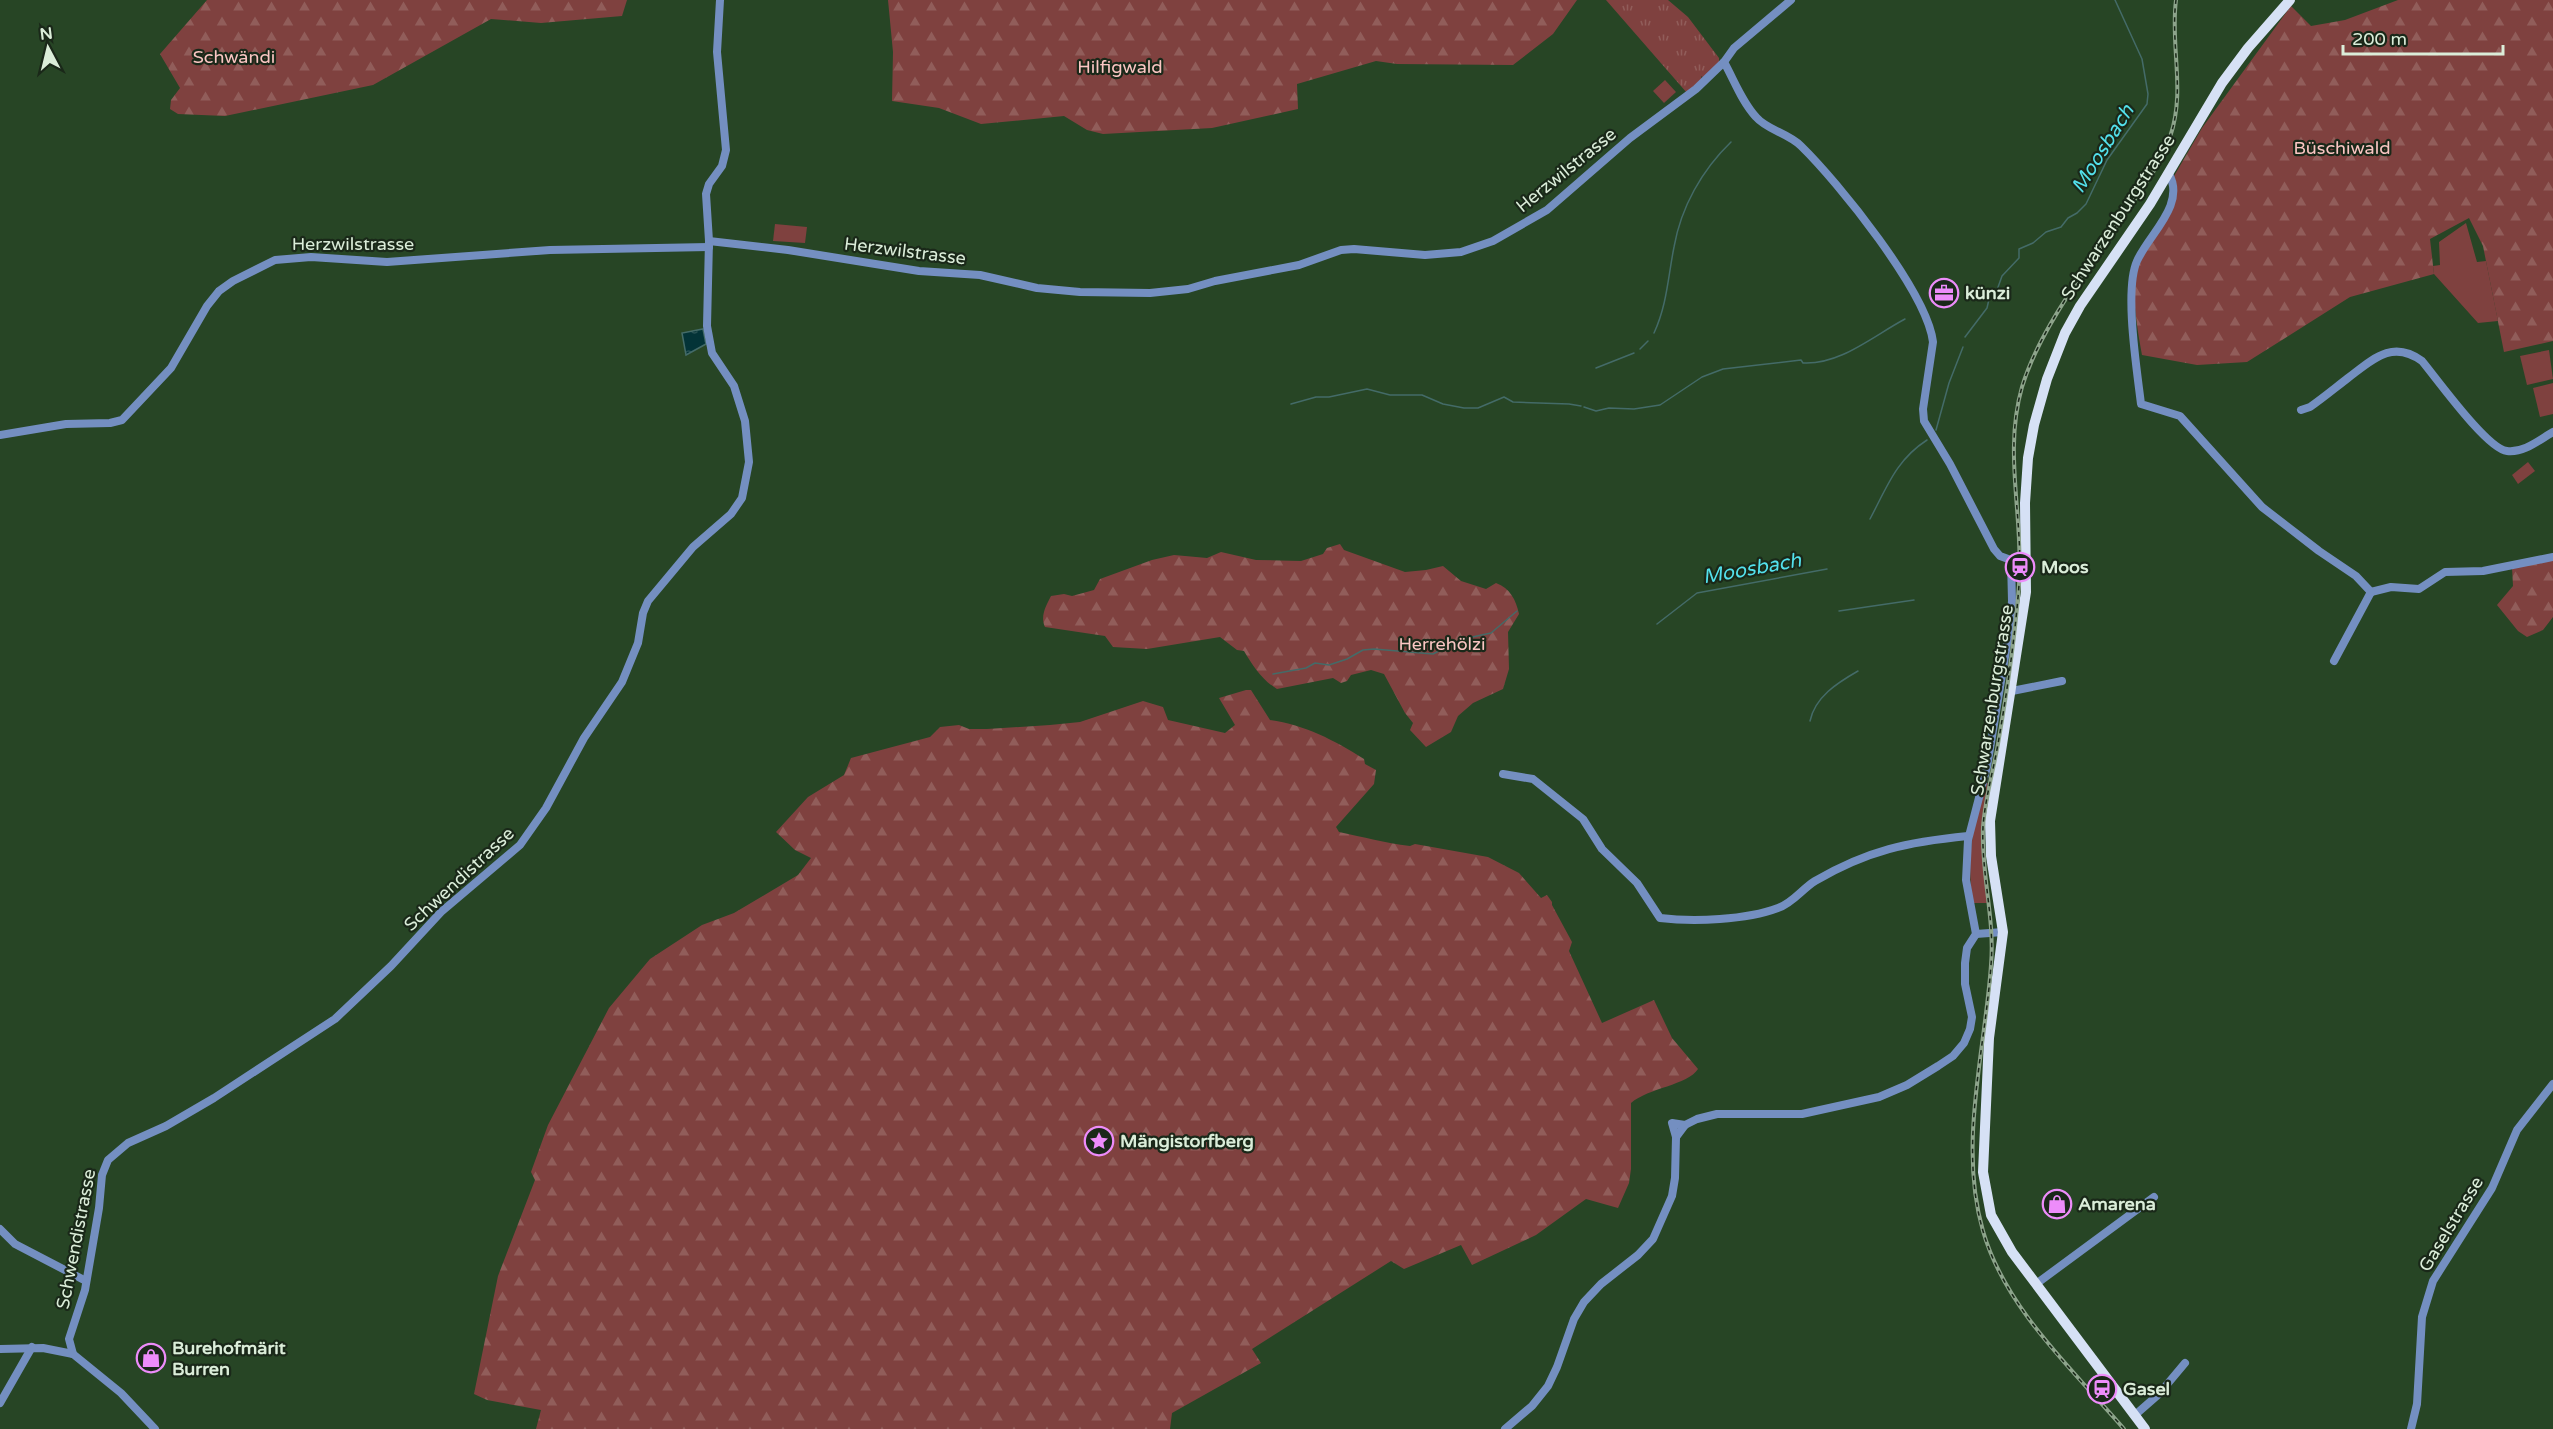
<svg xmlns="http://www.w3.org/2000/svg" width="2553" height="1429" font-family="'Varela Round',sans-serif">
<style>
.grass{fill:url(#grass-tufts)}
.forest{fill:url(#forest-firs)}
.green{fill:#7f413f}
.water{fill:url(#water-ripples);stroke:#446b68;stroke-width:1.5}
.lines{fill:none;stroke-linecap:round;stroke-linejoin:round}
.stream{stroke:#446b68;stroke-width:1.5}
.minor{stroke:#748fc1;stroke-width:8}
.major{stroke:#d6e1f5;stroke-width:10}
.rail-casing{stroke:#8da48b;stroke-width:4}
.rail{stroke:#1a2819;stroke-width:1.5;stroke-dasharray:4.5;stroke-linecap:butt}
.labels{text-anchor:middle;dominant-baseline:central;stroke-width:4.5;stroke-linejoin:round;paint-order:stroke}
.park-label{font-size:18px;fill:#fbc6c3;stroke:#1a2819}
.street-label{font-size:18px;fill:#dbedd9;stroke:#1a2819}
.poi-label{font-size:18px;font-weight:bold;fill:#dbedd9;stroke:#1a2819;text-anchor:start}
.water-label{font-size:20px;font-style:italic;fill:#53e1ec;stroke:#1a2819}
</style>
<defs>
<pattern id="grass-tufts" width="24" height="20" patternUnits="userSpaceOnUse" patternTransform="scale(1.5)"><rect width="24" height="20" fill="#7f413f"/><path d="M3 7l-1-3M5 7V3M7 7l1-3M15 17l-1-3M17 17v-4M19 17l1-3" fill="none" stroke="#915d5a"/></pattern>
<pattern id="forest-firs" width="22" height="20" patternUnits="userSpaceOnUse" patternTransform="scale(1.5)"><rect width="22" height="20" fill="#7f413f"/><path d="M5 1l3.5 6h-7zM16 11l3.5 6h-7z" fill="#915d5a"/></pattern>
<pattern id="water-ripples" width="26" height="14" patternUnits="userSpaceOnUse" patternTransform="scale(1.5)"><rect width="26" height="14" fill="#033337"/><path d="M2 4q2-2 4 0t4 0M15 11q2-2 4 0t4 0" fill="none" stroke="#275153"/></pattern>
</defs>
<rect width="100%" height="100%" fill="#274525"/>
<path class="grass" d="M 1606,0 L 1668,0 L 1688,17 L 1719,58 L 1719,62 L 1704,78 L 1701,76 L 1702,80 L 1687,93 Z"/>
<g class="forest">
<path d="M 207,0 L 627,0 L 622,16 L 541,23 L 491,19 L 373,85 L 225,116 L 178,114 L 170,109 L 171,100 L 180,88 L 160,54 Z"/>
<path d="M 888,0 L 1577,0 L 1553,34 L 1513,65 L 1397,64 L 1376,61 L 1297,84 L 1298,109 L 1212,128 L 1103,134 L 1087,130 L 1064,116 L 981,124 L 939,108 L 892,101 L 893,52 Z"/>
<path d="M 2398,0 L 2553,0 L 2553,341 L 2504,352 L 2483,246 L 2469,218 L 2430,239 L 2434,274 L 2350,297 L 2247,362 L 2197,365 L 2142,355 C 2138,333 2130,289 2137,268 C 2147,243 2186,205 2174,176 L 2202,128 L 2291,6 L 2311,26 L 2345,20 Z"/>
<path d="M 1340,544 L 1344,550 L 1405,572 L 1426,570 L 1443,566 L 1461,581 L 1486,589 L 1496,583 C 1510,588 1516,600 1519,614 L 1508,632 L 1509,669 L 1503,689 L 1473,703 L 1458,716 L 1451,732 L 1426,747 L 1410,730 L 1413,723 L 1405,713 L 1384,674 L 1371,670 L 1351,675 L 1347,681 L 1341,683 L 1333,678 L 1277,689 C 1262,680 1253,666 1244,651 L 1237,650 L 1220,637 L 1147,649 L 1113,647 L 1105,636 L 1045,627 C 1040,616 1046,606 1051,596 L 1064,594 L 1072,596 L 1094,590 L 1100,579 L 1152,560 L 1174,555 L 1207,558 L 1221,552 L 1256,560 L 1301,561 L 1323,554 L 1327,548 Z"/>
<path d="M 2553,556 L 2553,617 L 2543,630 L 2527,637 L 2518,631 L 2497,605 L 2513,586 L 2512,567 Z"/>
<path d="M 1246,690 L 1251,690 L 1270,720 C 1305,725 1334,740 1364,759 L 1365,764 L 1376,770 L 1374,784 L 1336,827 L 1339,832 C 1364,837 1384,843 1410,846 L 1415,844 L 1488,857 L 1519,873 L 1541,898 L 1547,895 L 1552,902 L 1552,905 L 1572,942 L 1569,951 L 1602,1023 L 1654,1000 L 1672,1038 L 1698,1069 C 1688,1085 1648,1088 1631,1103 L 1631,1169 L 1629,1183 L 1618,1208 L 1586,1199 L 1536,1235 L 1472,1265 L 1461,1245 L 1404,1269 L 1391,1261 L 1252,1349 L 1261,1363 L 1172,1413 L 1170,1429 L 536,1429 L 541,1410 L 487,1400 L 474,1394 L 498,1276 L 535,1180 L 531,1172 L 548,1125 L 609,1008 L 650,959 L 702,925 L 734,913 L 798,875 L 811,858 L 795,850 L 776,832 L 808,797 L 844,775 L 851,758 L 930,737 L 940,727 L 959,725 L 969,729 L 987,729 L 1050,725 L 1080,722 L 1143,701 L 1163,707 L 1168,720 L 1225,733 L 1235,725 L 1219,698 Z"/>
</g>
<g class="green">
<path d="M 1665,80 L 1676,92 L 1664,103 L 1653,91 Z"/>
<path d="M 2466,223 L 2477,262 L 2486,261 L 2498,321 L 2478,323 L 2434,274 L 2433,266 L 2440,265 L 2439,242 Z"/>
<path d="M 775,224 L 807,227 L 805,243 L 773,241 Z"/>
<path d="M 2549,350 L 2553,379 L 2527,385 L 2520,356 Z"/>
<path d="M 2553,383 L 2553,414 L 2540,417 L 2533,388 Z"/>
<path d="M 2528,462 L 2535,471 L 2518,484 L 2512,475 Z"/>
<path d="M 1985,783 L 1988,783 C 1980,825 1982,861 1987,903 L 1973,903 C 1966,856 1973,827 1985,783 Z"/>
</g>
<path class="water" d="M 703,329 L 706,344 L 686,355 L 682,333 Z"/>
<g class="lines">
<g class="stream">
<path d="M 1654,333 C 1667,305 1668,277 1674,247 C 1681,207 1702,170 1731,142"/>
<path d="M 1965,337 L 1987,308 L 1990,295 L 1997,290 L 2002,276 L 2019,258 L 2019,249 L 2033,243 L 2046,232 L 2061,227 L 2068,218 L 2077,213 L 2086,204 L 2107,160 L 2147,104 L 2148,94 L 2142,59 L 2115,0"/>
<path d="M 1640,349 L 1648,341"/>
<path d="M 1596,368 L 1634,353"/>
<path d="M 1291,404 L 1316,397 L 1329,397 L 1367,389 L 1390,395 L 1422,395 L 1443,404 L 1464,408 L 1478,408 L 1504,397 L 1513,402 L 1569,404 L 1581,406"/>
<path d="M 1584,407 L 1596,411 L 1609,408 L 1634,409 L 1660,405 L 1702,377 L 1723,369 L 1801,360 L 1803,363 C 1840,365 1873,336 1905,319"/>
<path d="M 1936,430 L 1949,383 L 1963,347"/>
<path d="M 1870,519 C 1887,487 1896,460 1927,440"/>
<path d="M 1839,611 L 1914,600"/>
<path d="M 1657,624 L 1697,593 L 1827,569"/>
<path d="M 1273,674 L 1306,668 L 1315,663 L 1329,665 L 1347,659 L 1363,650 L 1374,649 L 1433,654 L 1463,639 L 1491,633 L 1517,611"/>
<path d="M 1810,721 C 1815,697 1837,683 1858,671"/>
</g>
<g class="minor">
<path d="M 2169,174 C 2186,205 2149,234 2137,261 C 2124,290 2137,370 2141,404 L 2180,416 L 2262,507 L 2319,551 L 2356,576 L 2371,592"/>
<path d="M 709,241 L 788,250 L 919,271 L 980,275 L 1037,288 L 1080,292 L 1150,293 L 1188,289 L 1215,281 L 1299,265 L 1341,250 L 1354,249 L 1425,255 L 1461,252 L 1493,241 L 1547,210 L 1630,138 L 1696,89 L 1724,62 L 1734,48 L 1791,0"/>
<path d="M 2301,410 L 2310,407 C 2323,398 2335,388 2348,378 C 2372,360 2392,339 2422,361 C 2437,379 2487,449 2507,451 C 2524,453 2539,440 2553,432"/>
<path d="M 0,435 L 66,424 L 110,423 L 122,420 L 171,368 L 207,306 L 219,291 L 233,281 L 275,260 L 311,257 L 387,262 L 550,250 L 709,247"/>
<path d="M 2371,592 L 2391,587 L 2419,589 L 2445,572 L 2483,571 L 2553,557"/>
<path d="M 2334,661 L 2371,592"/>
<path d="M 2012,691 L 2062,681"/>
<path d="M 1503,774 L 1533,779 L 1583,819 L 1602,849 L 1637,883 L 1660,918 C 1694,922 1746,920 1778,908 C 1793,903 1802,889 1815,881 C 1868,850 1908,842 1968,836"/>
<path d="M 1976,934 L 2003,932"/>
<path d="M 1676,1137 L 1672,1123 L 1685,1125"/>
<path d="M 0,1229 L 15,1244 L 86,1281"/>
<path d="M 2036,1284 L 2154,1197"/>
<path d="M 0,1349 L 43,1348 L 73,1354 L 121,1393 L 155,1429"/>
<path d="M 73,1354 L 69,1339 L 85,1290 L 99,1208 L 102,1175 L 108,1160 L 128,1143 L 166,1126 L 214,1098 L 335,1019 L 391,966 L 441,912 L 520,845 L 546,808 L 584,738 L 622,682 L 638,643 L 643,613 L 648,601 L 693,547 L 731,514 L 742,498 L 749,462 L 745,421 L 734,386 L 712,353 L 707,326 L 709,241 L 706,194 L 709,184 L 722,166 L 726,150 L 717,52 L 720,0"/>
<path d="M 0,1403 L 32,1347"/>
<path d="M 2135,1415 L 2159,1394 L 2185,1363"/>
<path d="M 1505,1429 L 1532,1406 L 1548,1386 L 1557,1367 L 1574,1319 L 1584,1302 L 1601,1284 L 1638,1255 L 1653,1239 L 1672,1196 L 1675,1178 L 1676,1137 L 1685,1125 L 1697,1119 L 1717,1114 L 1802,1114 L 1879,1097 L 1907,1085 L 1938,1066 L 1953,1056 L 1964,1043 L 1970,1029 L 1972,1017 L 1965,984 L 1965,963 L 1967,948 L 1976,934 L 1966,880 L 1968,840 L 1987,767 L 2010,626 L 2012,601 L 2011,560 L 2000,556 L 1994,549 L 1950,464 L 1924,421 L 1923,409 L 1933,342 C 1927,292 1838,182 1801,146 C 1788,133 1767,130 1756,117 C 1742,102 1734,80 1724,62"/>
<path d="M 2411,1429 L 2417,1404 L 2422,1317 L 2433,1281 L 2492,1188 L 2517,1130 L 2553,1084"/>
</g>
<path class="major" d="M 2145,1429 L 2012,1252 L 1991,1215 L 1983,1172 L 1989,1038 L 2003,932 L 1991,856 L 1990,821 L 2026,592 L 2025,503 L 2028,458 L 2034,425 L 2047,379 L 2065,333 L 2080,306 L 2150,204 L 2222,83 L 2248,48 L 2290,0"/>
<g class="rail-casing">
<path id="rail" d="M 2124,1429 C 2073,1370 2005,1308 1983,1231 C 1958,1145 1985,1052 1991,965 C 1995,919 1981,873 1983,827 C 1985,799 1993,772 1998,744 C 2007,692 2015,638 2019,585 C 2024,518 2003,453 2022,387 C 2041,324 2095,258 2132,203 C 2147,182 2162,161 2170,137 C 2186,91 2170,46 2176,0"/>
</g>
<use href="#rail" class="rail"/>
</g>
<defs>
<g id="office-ring" transform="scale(1.5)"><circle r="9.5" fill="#1a2819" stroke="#ed8cfa" stroke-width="1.5"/><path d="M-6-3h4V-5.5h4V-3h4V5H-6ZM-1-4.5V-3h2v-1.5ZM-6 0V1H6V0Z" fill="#ed8cfa"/></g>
<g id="station-ring" transform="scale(1.5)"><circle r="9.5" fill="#1a2819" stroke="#ed8cfa" stroke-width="1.5"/><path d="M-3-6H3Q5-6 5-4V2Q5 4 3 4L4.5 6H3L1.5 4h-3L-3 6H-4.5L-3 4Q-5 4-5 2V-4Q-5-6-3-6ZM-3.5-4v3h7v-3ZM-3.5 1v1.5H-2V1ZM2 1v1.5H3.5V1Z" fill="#ed8cfa"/></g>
<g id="sight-ring" transform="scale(1.5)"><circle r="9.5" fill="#1a2819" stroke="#ed8cfa" stroke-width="1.5"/><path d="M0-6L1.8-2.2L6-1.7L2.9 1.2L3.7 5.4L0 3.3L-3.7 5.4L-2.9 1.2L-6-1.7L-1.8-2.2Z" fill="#ed8cfa"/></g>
<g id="shop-ring" transform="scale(1.5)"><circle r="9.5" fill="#1a2819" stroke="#ed8cfa" stroke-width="1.5"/><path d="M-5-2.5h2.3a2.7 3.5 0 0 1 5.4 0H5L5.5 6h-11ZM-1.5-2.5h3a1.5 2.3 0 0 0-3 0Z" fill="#ed8cfa"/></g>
</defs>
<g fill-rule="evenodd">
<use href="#office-ring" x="1944" y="293"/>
<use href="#station-ring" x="2020" y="567"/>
<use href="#sight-ring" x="1099" y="1141"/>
<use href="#shop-ring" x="2057" y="1204"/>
<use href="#shop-ring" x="151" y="1358"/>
<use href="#station-ring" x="2102" y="1389"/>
</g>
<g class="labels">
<g class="park-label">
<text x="234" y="57">Schwändi</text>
<text x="1120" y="67">Hilfigwald</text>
<text x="2342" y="148">Büschiwald</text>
<text x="1442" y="644">Herrehölzi</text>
</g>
<g class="street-label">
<text transform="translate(1566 170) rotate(-39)">Herzwilstrasse</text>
<text transform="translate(2118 217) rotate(-57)">Schwarzenburgstrasse</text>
<text x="353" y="244">Herzwilstrasse</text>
<text transform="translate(905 251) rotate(7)">Herzwilstrasse</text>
<text transform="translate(1992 700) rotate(-81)">Schwarzenburgstrasse</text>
<text transform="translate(459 879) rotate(-43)">Schwendistrasse</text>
<text transform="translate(2451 1224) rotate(-59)">Gaselstrasse</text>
<text transform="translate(76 1239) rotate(-79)">Schwendistrasse</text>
</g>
<g class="poi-label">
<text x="1965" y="293">künzi</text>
<text x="2041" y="567">Moos</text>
<text x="1120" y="1141">Mängistorfberg</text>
<text x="2078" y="1204">Amarena</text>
<text x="172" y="1348">Burehofmärit<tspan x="172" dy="21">Burren</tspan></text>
<text x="2123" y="1389">Gasel</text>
</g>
<g class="water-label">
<text transform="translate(2103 149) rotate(-58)">Moosbach</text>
<text transform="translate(1752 569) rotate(-10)">Moosbach</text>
</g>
</g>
<g transform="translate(48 48) rotate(353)" stroke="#1a2819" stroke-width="4.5" paint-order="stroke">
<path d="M0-4.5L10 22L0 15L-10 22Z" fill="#dbedd9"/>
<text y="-9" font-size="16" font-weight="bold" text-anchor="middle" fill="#dbedd9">N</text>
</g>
<path d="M2343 45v9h160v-9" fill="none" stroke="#dbedd9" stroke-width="3"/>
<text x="2352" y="45" font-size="18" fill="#dbedd9" stroke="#1a2819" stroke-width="4.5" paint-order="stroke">200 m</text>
</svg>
